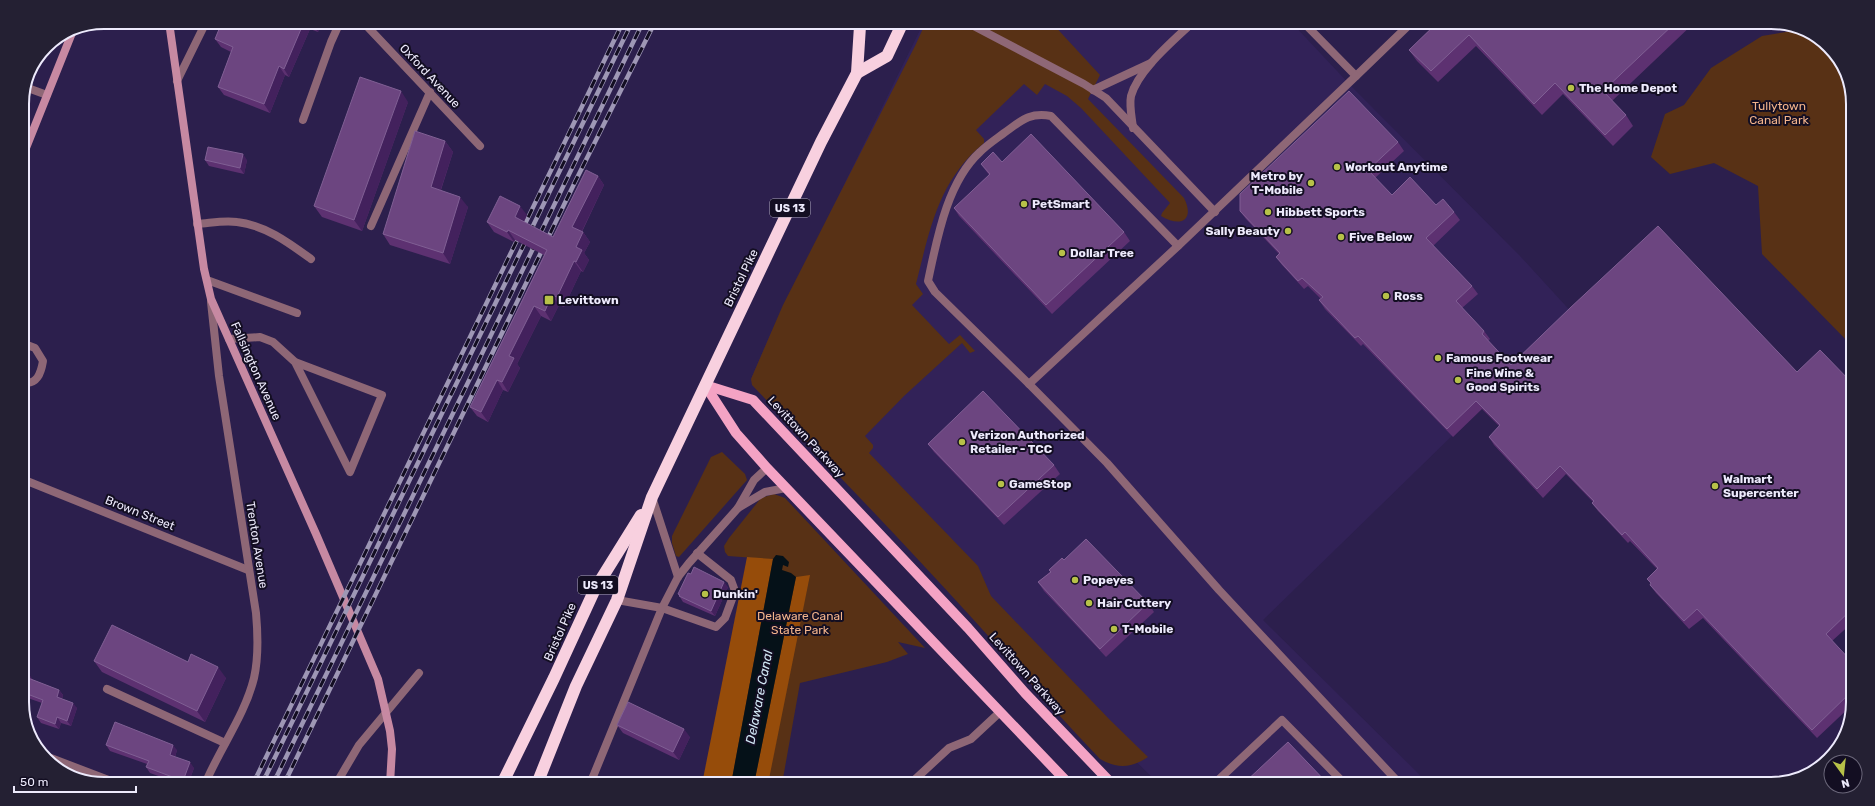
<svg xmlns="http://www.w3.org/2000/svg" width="1875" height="806" font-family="Rubik,sans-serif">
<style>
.built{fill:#322258}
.green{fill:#583115}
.forest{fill:#964c0a}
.water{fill:#051118}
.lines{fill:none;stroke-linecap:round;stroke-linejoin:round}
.lane{stroke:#8e6776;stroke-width:8}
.street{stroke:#8e6776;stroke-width:8}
.secondary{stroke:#c789a2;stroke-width:8}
.primary{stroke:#f4a3c4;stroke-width:10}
.highway{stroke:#f8d0df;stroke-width:12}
.rail-casing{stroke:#9e97b5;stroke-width:4.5}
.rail{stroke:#130e22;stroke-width:3;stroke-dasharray:9;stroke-linecap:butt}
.wall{fill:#5d3171}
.shaded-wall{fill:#43215d}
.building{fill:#6c4580;stroke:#805f94}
.poi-dot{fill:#b7c148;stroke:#130e22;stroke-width:1.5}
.labels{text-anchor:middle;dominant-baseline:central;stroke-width:4;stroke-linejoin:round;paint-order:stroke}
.shield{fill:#130e22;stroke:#aca8bb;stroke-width:1}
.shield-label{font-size:11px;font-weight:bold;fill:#edeafc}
.street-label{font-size:12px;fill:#edeafc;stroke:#130e22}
.poi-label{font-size:12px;font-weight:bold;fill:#edeafc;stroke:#130e22;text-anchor:start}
.park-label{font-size:12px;fill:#f3b48c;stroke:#130e22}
.water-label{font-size:13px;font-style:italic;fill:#d2e8f6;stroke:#130e22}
.rim{fill:none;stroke:#edeafc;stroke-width:2}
</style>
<rect width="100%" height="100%" fill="#2c1f4d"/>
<path class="built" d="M 924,22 L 1291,22 L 1353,88 L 1520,256 L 1575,316 L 1263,620 L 1429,784 L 1159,784 L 752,385 L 751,379 L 770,335 Z"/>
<g class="green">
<path d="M 926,22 L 1051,22 L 1100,75 L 1088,99 L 1184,198 C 1195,220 1181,228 1161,216 L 1162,213 L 1170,203 L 1081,108 L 1067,96 L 1045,84 L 1037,95 L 1024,84 L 976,130 L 984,139 L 984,143 C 938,181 930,229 916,284 L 923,294 L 912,305 L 949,344 L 960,335 L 975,351 L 970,353 L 962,343 L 904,396 L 865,436 L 873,445 L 873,448 L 869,453 L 978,566 L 991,596 L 1110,720 L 1148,757 C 1131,768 1118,769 1100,759 C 1056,713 1015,665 972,618 C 900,539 826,462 752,385 L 751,379 L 754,372 L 783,305 L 915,46 Z"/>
<path d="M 1804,29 L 1836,54 L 1853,99 L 1853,347 L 1762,254 L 1758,186 L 1714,163 L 1670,174 L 1651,157 L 1665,114 L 1684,105 L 1711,68 L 1762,36 Z"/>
<path d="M 722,452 L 745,474 L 747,480 L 679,557 L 676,556 L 672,543 L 672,536 L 711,457 Z"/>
<path d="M 774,494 L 785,498 L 925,648 L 898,642 L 908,654 L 887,662 L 800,683 L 782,784 L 708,784 L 755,558 L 728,556 L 725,552 L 724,546 L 729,538 L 761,498 Z"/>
</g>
<g class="forest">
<path d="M 747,557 L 773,559 L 731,784 L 702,784 Z"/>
<path d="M 810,575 L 768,784 L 754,784 L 796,577 Z"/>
</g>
<path class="water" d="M 776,555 L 783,556 L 789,562 L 788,567 L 783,565 L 782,570 L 791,573 L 796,577 L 754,784 L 731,784 L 773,559 Z"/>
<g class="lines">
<g class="lane">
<path d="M 850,22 L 860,26"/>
<path d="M 966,22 L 1084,84 L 1106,98 L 1215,212"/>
<path d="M 1303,22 L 1356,76 L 1412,22"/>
<path d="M 177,81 L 206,22"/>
<path d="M 25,87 L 47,95"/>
<path d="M 1093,90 L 1151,63"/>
<path d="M 303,120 L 331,42 L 340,22"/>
<path d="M 1133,128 C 1132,118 1129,106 1131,96 C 1138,70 1173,41 1193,22"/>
<path d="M 197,224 C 211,223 224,220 237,222 C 265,225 289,243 311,259"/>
<path d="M 371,226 L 430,92"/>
<path d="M 1178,246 L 1051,116 C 1029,112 1021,121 1004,133 C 996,139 987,145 980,152 C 947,182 937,239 928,281 L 935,292 L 1029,384 L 1107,463 L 1219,590 L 1400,784"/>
<path d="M 207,280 L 297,313"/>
<path d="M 229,339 L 260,337 L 273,342 L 295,362 L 382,395 L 350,472 L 295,362"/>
<path d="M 22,343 L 35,348 L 43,361 C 41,373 37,386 22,382"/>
<path d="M 1029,384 L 1178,246 L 1356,76"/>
<path d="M 652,497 L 678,577"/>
<path d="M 738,508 L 765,492 L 786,488"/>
<path d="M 617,600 L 662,608 L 716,627 L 725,618 L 735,591 L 731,580 L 697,553"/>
<path d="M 107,689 L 225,743"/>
<path d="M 590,784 L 662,608 L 678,577 L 689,563 L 738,508 L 754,480 L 767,468"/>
<path d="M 910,784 L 949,748 L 971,739 L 1000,712"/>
<path d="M 1214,784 L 1282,720 L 1345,784"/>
</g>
<g class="street">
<path d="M 363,22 L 480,146"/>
<path d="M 22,479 L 248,570"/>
<path d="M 43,755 L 119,784"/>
<path d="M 205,784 C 220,748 245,715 254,678 C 259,656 258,635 256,613 L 219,376 L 211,302"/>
<path d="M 336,784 L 359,745 L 419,673"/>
</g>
<g class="secondary">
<path d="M 169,22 L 204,269 L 211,299 L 316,534 L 378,679 L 390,731 L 392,749 L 390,784"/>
<path d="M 22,158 L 74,28"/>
</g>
<g class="primary">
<path d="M 705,385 L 753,400 L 968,628 L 1025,693 L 1112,784"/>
<path d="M 705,385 L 736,433 L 767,468 L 1069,784"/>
</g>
<g class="highway">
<path d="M 857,73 L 887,56 L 903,22"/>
<path d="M 502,784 L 554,678 L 595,589 L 641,515"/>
<path d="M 537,784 L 576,686 L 617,600 L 652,497 L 821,142 L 857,73 L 860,26 L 862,22"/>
</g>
<g class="rail-casing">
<g id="rail">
<path d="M 253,784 L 623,22"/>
<path d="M 262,784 L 632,22"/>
<path d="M 273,784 L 643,22"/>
<path d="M 284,784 L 575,182 L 655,22"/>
</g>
</g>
<use href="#rail" class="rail"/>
</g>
<g class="wall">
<path d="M 222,22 L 322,22 L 318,32 L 310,29 L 289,77 L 285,75 L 270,113 L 224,95 L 218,87 L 231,52 L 221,47 L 215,39 Z"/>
<path d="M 1158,22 L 1175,22 L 1166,30 Z"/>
<path d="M 1438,22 L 1695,22 L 1612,101 L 1626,115 L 1633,126 L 1613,146 L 1563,94 L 1542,115 L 1476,46 L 1438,82 L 1417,61 L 1409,50 Z"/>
<path d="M 408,102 L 362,231 L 322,217 L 314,206 Z"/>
<path d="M 445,141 L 453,152 L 441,190 L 468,207 L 450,264 L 390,245 L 383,234 Z"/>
<path d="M 1398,142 L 1404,151 L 1375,178 L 1392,195 L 1436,205 L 1454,212 L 1460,220 L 1433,246 L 1472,286 L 1478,294 L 1462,308 L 1484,331 L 1490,339 L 1488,341 L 1511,365 L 1797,372 L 1853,384 L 1853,622 L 1832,641 L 1853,663 L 1853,704 L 1817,738 L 1703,618 L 1689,629 L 1656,593 L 1650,585 L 1651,584 L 1647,579 L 1657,569 L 1630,541 L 1628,543 L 1598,511 L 1592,503 L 1593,502 L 1566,474 L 1543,498 L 1494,445 L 1489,437 L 1499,426 L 1482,409 L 1453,437 L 1363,344 L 1361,346 L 1325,309 L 1319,300 L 1321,299 L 1308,286 L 1304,289 L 1282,265 L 1276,257 L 1279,254 L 1246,219 L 1240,211 Z"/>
<path d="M 205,160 L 247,160 L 244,174 L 209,166 Z"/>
<path d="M 1002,162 L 1124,232 L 1130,241 L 1052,314 L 959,216 L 954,208 L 989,175 L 981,164 Z"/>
<path d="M 598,176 L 604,185 L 582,232 L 583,232 L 590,242 L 584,253 L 589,260 L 583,272 L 581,271 L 564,307 L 559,305 L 551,321 L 541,316 L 517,364 L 520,368 L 508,392 L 503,390 L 488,422 L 477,416 L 470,407 L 544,255 L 515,240 L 514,242 L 494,232 L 487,222 L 527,215 L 524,222 L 553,237 Z"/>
<path d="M 928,444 L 1054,465 L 1060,474 L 1004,525 L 934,452 Z"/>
<path d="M 1064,560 L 1148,603 L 1154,612 L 1106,657 L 1044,591 L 1038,582 Z"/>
<path d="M 728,587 L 715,616 L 683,602 L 678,594 Z"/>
<path d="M 94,661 L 188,662 L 226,678 L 205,722 L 102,672 Z"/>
<path d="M 22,672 L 33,680 L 59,690 L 63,695 L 62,699 L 77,708 L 71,726 L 61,723 L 59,729 L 41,723 L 37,717 L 42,703 L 22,696 Z"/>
<path d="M 617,725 L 690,737 L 679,760 L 623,733 Z"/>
<path d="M 106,745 L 177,750 L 175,757 L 194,768 L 188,784 L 181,784 L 150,773 L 146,767 L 147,764 L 110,751 Z"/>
</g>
<g class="shaded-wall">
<path d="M 304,22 L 305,22 L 310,29 L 289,77 L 284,69 Z"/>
<path d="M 313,22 L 322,22 L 318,32 L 312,24 Z"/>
<path d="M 279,66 L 285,75 L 270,113 L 264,104 Z"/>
<path d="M 401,91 L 408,102 L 362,231 L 354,220 Z"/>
<path d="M 445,141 L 453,152 L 438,198 L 431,187 Z"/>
<path d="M 243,154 L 247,160 L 244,174 L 240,168 Z"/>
<path d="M 598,176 L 604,185 L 579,237 L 572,227 Z"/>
<path d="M 460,197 L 468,207 L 450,264 L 443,253 Z"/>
<path d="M 520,206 L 527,215 L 521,227 L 515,217 Z"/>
<path d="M 508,230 L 515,240 L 514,242 L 507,232 Z"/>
<path d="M 583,232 L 590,242 L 584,253 L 589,260 L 583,272 L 576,262 L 576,247 Z"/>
<path d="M 574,261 L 581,271 L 564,307 L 557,297 Z"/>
<path d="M 552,295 L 559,305 L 551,321 L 545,311 Z"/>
<path d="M 534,306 L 541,316 L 517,364 L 520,368 L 508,392 L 502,382 L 509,356 Z"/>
<path d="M 497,380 L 503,390 L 488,422 L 481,412 Z"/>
<path d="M 724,582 L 728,587 L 715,616 L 711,611 Z"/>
<path d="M 218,667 L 226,678 L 205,722 L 197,711 Z"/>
<path d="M 29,674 L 33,680 L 28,678 Z"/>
<path d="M 59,690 L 63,695 L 61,702 L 57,697 Z"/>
<path d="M 73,703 L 77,708 L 71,726 L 67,721 Z"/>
<path d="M 57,717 L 61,723 L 59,729 L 55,724 Z"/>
<path d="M 684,729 L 690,737 L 679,760 L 673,752 Z"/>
<path d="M 173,745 L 177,750 L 174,760 L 170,755 Z"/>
<path d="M 190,762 L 194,768 L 188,784 L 186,784 L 183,781 Z"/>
</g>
<g class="building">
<path d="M 222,22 L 304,22 L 284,69 L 279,66 L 264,104 L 218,87 L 233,47 L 215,39 Z"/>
<path d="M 307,22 L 313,22 L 312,24 Z"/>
<path d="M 1438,22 L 1676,22 L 1603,91 L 1626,115 L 1605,135 L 1555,83 L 1534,104 L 1469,35 L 1431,71 L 1409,50 Z"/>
<path d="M 360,77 L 401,91 L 354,220 L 314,206 Z"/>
<path d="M 1349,91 L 1398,142 L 1368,170 L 1392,195 L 1410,177 L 1436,205 L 1443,199 L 1454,212 L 1426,238 L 1472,286 L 1456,301 L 1484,331 L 1482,334 L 1511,365 L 1570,308 L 1658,226 L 1797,372 L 1820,350 L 1853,384 L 1853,608 L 1826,634 L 1853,663 L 1853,690 L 1812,730 L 1697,609 L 1684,621 L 1650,585 L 1651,583 L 1647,579 L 1658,568 L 1625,532 L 1622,535 L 1592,503 L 1594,501 L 1560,466 L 1537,489 L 1489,437 L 1500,425 L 1476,401 L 1447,429 L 1358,336 L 1355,338 L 1319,300 L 1323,297 L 1302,278 L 1298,281 L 1276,257 L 1280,253 L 1240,211 L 1240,194 Z"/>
<path d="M 415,131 L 445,141 L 431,187 L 460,197 L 443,253 L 383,234 Z"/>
<path d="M 1031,134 L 1124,232 L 1046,305 L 954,208 L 990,174 L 981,164 L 993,152 L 1002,162 Z"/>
<path d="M 208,147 L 243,154 L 240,168 L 205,160 Z"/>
<path d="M 586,170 L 598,176 L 572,227 L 583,232 L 576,247 L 582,250 L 576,262 L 574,261 L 557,297 L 552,295 L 545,311 L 534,306 L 509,356 L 514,358 L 502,382 L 497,380 L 481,412 L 470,407 L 547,250 L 508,230 L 507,232 L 487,222 L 500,196 L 520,206 L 515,217 L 553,237 Z"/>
<path d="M 983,391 L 1054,465 L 998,517 L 928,444 Z"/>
<path d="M 1086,539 L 1148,603 L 1100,649 L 1038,582 L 1051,572 L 1049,570 L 1062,558 L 1064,560 Z"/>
<path d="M 694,567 L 724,582 L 711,611 L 679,596 L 680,595 L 678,594 L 688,573 L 691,574 Z"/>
<path d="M 112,625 L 188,662 L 191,654 L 218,667 L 197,711 L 94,661 Z"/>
<path d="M 22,672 L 29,674 L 28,678 L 59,690 L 57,697 L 73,703 L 67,721 L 57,717 L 55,724 L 37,717 L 43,700 L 22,692 Z"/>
<path d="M 628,702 L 684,729 L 673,752 L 617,725 Z"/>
<path d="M 115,722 L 173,745 L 170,755 L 190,762 L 183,781 L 146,767 L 149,761 L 106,745 Z"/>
<path d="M 1288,742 L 1328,784 L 1243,784 Z"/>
<path d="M 964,780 L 968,784 L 960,784 Z"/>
</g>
<g class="poi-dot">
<circle cx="1571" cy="88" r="4"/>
<circle cx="1337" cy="167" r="4"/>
<circle cx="1311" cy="183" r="4"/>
<circle cx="1024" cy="204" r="4"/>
<circle cx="1268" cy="212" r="4"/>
<circle cx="1288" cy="231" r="4"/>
<circle cx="1341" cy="237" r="4"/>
<circle cx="1062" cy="253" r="4"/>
<circle cx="1386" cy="296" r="4"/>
<rect x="544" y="295" width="10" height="10" rx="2"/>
<circle cx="1438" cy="358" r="4"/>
<circle cx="1458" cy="380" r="4"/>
<circle cx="962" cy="442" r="4"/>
<circle cx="1001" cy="484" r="4"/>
<circle cx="1715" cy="486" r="4"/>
<circle cx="1075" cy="580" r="4"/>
<circle cx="705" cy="594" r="4"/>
<circle cx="1089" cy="603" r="4"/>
<circle cx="1114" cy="629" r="4"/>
</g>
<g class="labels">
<g class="shield">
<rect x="770" y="199" width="40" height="18" rx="3"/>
<rect x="578" y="576" width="40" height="18" rx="3"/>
</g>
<g class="shield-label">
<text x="790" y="208">US 13</text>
<text x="598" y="585">US 13</text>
</g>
<g class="street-label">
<text transform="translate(430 76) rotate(47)">Oxford Avenue</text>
<text transform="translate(741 278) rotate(-64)">Bristol Pike</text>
<text transform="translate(256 371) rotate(66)">Fallsington Avenue</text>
<text transform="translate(806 437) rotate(47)">Levittown Parkway</text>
<text transform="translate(140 513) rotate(22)">Brown Street</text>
<text transform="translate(257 545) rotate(81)">Trenton Avenue</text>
<text transform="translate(560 632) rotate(-66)">Bristol Pike</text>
<text transform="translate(1027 674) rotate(48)">Levittown Parkway</text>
</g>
<g class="poi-label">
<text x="1579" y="88">The Home Depot</text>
<text x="1345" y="167">Workout Anytime</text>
<text x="1303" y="176" text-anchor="end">Metro by<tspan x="1303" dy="14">T-Mobile</tspan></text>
<text x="1032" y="204">PetSmart</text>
<text x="1276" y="212">Hibbett Sports</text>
<text x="1280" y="231" text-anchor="end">Sally Beauty</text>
<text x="1349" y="237">Five Below</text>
<text x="1070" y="253">Dollar Tree</text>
<text x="1394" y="296">Ross</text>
<text x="558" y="300">Levittown</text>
<text x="1446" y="358">Famous Footwear</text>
<text x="1466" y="373">Fine Wine &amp;<tspan x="1466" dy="14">Good Spirits</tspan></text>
<text x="970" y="435">Verizon Authorized<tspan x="970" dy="14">Retailer - TCC</tspan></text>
<text x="1723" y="479">Walmart<tspan x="1723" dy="14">Supercenter</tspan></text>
<text x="1009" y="484">GameStop</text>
<text x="1083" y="580">Popeyes</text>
<text x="713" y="594">Dunkin'</text>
<text x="1097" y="603">Hair Cuttery</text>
<text x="1122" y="629">T-Mobile</text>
</g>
<g class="park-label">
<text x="1779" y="106">Tullytown<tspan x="1779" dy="14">Canal Park</tspan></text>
<text x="800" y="616">Delaware Canal<tspan x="800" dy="14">State Park</tspan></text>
</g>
<g class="water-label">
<text transform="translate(759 697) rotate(-79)">Delaware Canal</text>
</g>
</g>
<path d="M0 0H1875V806H0ZM104 29H1771A75 75 0 0 1 1846 104V702A75 75 0 0 1 1771 777H104A75 75 0 0 1 29 702V104A75 75 0 0 1 104 29Z" fill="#242033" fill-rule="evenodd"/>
<path class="rim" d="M104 29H1771A75 75 0 0 1 1846 104V702A75 75 0 0 1 1771 777H104A75 75 0 0 1 29 702V104A75 75 0 0 1 104 29Z"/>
<g transform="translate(1843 774) rotate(165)"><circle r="19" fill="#130e22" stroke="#6a6679"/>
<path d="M0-3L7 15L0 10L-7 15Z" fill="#b7c148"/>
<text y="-6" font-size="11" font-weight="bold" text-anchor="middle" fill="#edeafc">N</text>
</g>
<path d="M14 786v6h122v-6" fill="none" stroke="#edeafc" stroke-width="2"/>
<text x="20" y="786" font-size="12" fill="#edeafc" stroke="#130e22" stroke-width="3" paint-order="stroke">50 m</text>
</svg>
